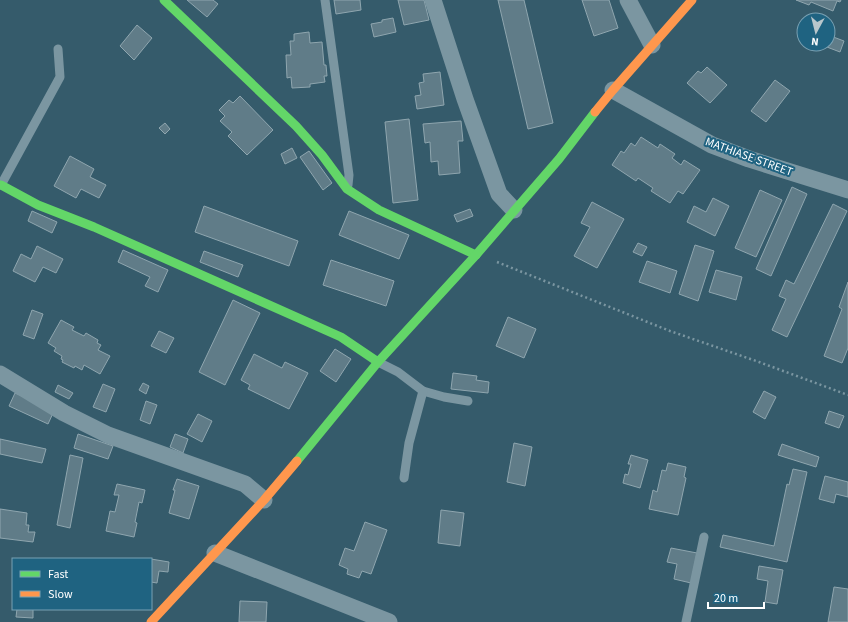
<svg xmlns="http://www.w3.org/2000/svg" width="848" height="622" font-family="'Source Sans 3',sans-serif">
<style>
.building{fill:#607c88;stroke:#8fa6af}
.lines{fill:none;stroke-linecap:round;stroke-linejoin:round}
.path{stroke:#7b96a1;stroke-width:2.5;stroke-dasharray:2 3;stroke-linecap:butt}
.lane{stroke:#7b96a1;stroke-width:9}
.street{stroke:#7b96a1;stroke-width:17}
.fast{stroke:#63d668;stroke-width:9}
.slow{stroke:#ff974d;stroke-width:9}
.labels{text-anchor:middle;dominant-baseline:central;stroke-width:4;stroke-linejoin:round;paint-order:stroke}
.street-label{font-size:12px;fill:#fff;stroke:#1f6381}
</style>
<rect width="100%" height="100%" fill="#355b6b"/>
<g class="building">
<path d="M 187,0 L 213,0 L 218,4 L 207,17 Z"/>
<path d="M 334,0 L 360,0 L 361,10 L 336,14 Z"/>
<path d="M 398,0 L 424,0 L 429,20 L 404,25 Z"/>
<path d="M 498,0 L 524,0 L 553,123 L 528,129 Z"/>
<path d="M 582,0 L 609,0 L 618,28 L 594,36 Z"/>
<path d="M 796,0 L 841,0 L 840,2 L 837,1 L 833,11 L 811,2 L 809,5 Z"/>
<path d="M 393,18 L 396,32 L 374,37 L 371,24 L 382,22 L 382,20 Z"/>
<path d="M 137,25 L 152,38 L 134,60 L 120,46 Z"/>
<path d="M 309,32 L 310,43 L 322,42 L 324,65 L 326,65 L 327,76 L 324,76 L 325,82 L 310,84 L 310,87 L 292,88 L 291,77 L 287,78 L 286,55 L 291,55 L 290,41 L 294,41 L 294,34 Z"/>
<path d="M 828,35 L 844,41 L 840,52 L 819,44 L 828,44 Z"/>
<path d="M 707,67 L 727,85 L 710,103 L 687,83 L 698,71 L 701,73 Z"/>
<path d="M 440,72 L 444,105 L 417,109 L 415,96 L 421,95 L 419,83 L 424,82 L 423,74 Z"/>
<path d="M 775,80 L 790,91 L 766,122 L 751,111 Z"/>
<path d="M 240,96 L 273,130 L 247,155 L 228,136 L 232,132 L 220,121 L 225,116 L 219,110 L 229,100 L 233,103 Z"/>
<path d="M 409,119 L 418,200 L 393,203 L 385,122 Z"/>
<path d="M 461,121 L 463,141 L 458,141 L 460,173 L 439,175 L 438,161 L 431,162 L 430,142 L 425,143 L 423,124 Z"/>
<path d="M 165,123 L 170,129 L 165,134 L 159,128 Z"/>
<path d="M 641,137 L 658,148 L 660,144 L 675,154 L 672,158 L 681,165 L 684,160 L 700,170 L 683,194 L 678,191 L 670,203 L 651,191 L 653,188 L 638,178 L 636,181 L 612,165 L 621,151 L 624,153 L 631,143 L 635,146 Z"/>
<path d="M 292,148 L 297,158 L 285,164 L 281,154 Z"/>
<path d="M 309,151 L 332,183 L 323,190 L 300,157 Z"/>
<path d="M 70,156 L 94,169 L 90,177 L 106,185 L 99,198 L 81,189 L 76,198 L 54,186 Z"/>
<path d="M 792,187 L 807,194 L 771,276 L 756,269 Z"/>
<path d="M 760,190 L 782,200 L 756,257 L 735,248 Z"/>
<path d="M 713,198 L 729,206 L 715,236 L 687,222 L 694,206 L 706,212 Z"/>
<path d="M 592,202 L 624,219 L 597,268 L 574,256 L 590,227 L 581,223 Z"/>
<path d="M 833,204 L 847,211 L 787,337 L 772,330 L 786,299 L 779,296 L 786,280 L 794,284 Z"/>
<path d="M 204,206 L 298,241 L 289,266 L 195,232 Z"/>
<path d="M 470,209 L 473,216 L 457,222 L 454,215 Z"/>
<path d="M 32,211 L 57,222 L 52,233 L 28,221 Z"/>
<path d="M 349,211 L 409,235 L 399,259 L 339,235 Z"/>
<path d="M 638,243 L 647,247 L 642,256 L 633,252 Z"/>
<path d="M 695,245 L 714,251 L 698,301 L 679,294 Z"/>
<path d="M 37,246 L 63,259 L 56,273 L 43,267 L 35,282 L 13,271 L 21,254 L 31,259 Z"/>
<path d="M 123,250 L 168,270 L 158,292 L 145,286 L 150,277 L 118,262 Z"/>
<path d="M 204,251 L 243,265 L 238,277 L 200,262 Z"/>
<path d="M 331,260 L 394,281 L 386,306 L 323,285 Z"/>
<path d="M 647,261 L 677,271 L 670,293 L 639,282 Z"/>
<path d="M 716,270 L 742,277 L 736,300 L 709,292 Z"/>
<path d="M 848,282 L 848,348 L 842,363 L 824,356 L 842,309 L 839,307 Z"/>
<path d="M 233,300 L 260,313 L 225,385 L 199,372 Z"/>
<path d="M 32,310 L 43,314 L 34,339 L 23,335 Z"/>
<path d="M 508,317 L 536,329 L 524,358 L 496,346 Z"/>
<path d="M 61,320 L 74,327 L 72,330 L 84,336 L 86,333 L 98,340 L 97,343 L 101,345 L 98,350 L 110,356 L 100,374 L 84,365 L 82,370 L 75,366 L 74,368 L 62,362 L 63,360 L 61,359 L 62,356 L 54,351 L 56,348 L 48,343 Z"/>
<path d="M 159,331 L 174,338 L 166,353 L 151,346 Z"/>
<path d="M 335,349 L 351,359 L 336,382 L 320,371 Z"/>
<path d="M 254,354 L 282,368 L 285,362 L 308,373 L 289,409 L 248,389 L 250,385 L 241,380 Z"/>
<path d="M 453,373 L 477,376 L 476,380 L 489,382 L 488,393 L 451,389 Z"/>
<path d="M 143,383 L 149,386 L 146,394 L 139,390 Z"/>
<path d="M 103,384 L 115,389 L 106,412 L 93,407 Z"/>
<path d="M 58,385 L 73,393 L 69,399 L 55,392 Z"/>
<path d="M 764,391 L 776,397 L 765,419 L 753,412 Z"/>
<path d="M 15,393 L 54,411 L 48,424 L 9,406 Z"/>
<path d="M 146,401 L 157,405 L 150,424 L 140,420 Z"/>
<path d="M 829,411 L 844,416 L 839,428 L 825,423 Z"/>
<path d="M 198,414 L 212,421 L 202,442 L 187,434 Z"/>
<path d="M 78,434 L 113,446 L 108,459 L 74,448 Z"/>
<path d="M 175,434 L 188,439 L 183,453 L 170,447 Z"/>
<path d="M 0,439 L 46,449 L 42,463 L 0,454 Z"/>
<path d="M 514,443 L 532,447 L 525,486 L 507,482 Z"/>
<path d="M 782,444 L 819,457 L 816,467 L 778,455 Z"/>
<path d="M 70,455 L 83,458 L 70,528 L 57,525 Z"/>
<path d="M 631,455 L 648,460 L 640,488 L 623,483 L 625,474 L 628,475 L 631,464 L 628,464 Z"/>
<path d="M 668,463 L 686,467 L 684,477 L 686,478 L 678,515 L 649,509 L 653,490 L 657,492 L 662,470 L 666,471 Z"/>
<path d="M 793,469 L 807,472 L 787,562 L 720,547 L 723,535 L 774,546 L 787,484 L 789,485 Z"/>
<path d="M 825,476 L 848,482 L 848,497 L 836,494 L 834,503 L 819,499 Z"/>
<path d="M 177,479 L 199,486 L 189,519 L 169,513 L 175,490 L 173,490 Z"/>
<path d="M 117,484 L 145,490 L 142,503 L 139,502 L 135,522 L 137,523 L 134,537 L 106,531 L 110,511 L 115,512 L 119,495 L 114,495 Z"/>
<path d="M 0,509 L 27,513 L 26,525 L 29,525 L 28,532 L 35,532 L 33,542 L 0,538 Z"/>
<path d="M 441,510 L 464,513 L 460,546 L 438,543 Z"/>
<path d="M 365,522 L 387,530 L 371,574 L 362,571 L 359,578 L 347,574 L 348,569 L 339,565 L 345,548 L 354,551 Z"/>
<path d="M 671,548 L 697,553 L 691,583 L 674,579 L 677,564 L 667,562 Z"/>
<path d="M 151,559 L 169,562 L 168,572 L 159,571 L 157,583 L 151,582 Z"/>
<path d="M 759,566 L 783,570 L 777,604 L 765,602 L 768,581 L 757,579 Z"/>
<path d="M 834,587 L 848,589 L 848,622 L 828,622 Z"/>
<path d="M 240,601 L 267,602 L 266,622 L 239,622 Z"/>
<path d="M 17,609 L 33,609 L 33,618 L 16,617 Z"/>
</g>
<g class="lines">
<path class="path" d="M 497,262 L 670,331 L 759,362 L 848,395"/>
<g class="lane">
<path d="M 325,0 L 349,175 L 348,185"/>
<path d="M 1,185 L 60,77 L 58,49"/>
<path d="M 378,362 L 398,372 L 423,391 L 444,397 L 468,401"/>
<path d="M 404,478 L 409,443 L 423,391"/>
<path d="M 686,622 L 704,537"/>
</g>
<g class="street">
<path d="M 433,0 L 465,99 L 499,194 L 514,210"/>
<path d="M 628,0 L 652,45"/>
<path d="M 613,90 L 712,145 L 749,159 L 848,190"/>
<path d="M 0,374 L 64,413 L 108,435 L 245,484 L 264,500"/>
<path d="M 215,553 L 389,622"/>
</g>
<g class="fast">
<path d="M 164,0 L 296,126 L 322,155 L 347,189 L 379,210 L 476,255"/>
<path d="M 1,185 L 38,205 L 94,227 L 341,337 L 378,362"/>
<path d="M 297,461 L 378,362 L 476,255 L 559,159 L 595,112"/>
</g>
<g class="slow">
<path d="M 595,112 L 613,90 L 692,0"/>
<path d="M 151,622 L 264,500 L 297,461"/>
</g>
</g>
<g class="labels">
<g class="street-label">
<text transform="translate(749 157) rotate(20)">MATHIASE STREET</text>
</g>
</g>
<rect x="12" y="558" width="140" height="52" fill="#1f6381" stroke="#79a1b3"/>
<rect x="20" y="571" width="20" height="6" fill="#63d668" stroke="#79a1b3"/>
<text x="48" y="578" font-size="12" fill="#ffffff">Fast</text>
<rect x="20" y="591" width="20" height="6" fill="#ff974d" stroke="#79a1b3"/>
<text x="48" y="598" font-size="12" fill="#ffffff">Slow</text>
<g transform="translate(816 32) rotate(187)"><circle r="19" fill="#1f6381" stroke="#79a1b3"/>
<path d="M0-3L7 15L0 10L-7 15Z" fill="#b8c6cb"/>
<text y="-6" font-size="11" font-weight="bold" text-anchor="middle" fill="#ffffff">N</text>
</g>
<path d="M708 602v6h56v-6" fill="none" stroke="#ffffff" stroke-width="2"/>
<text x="714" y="602" font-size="12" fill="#ffffff" stroke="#1f6381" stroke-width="3" paint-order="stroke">20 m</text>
</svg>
